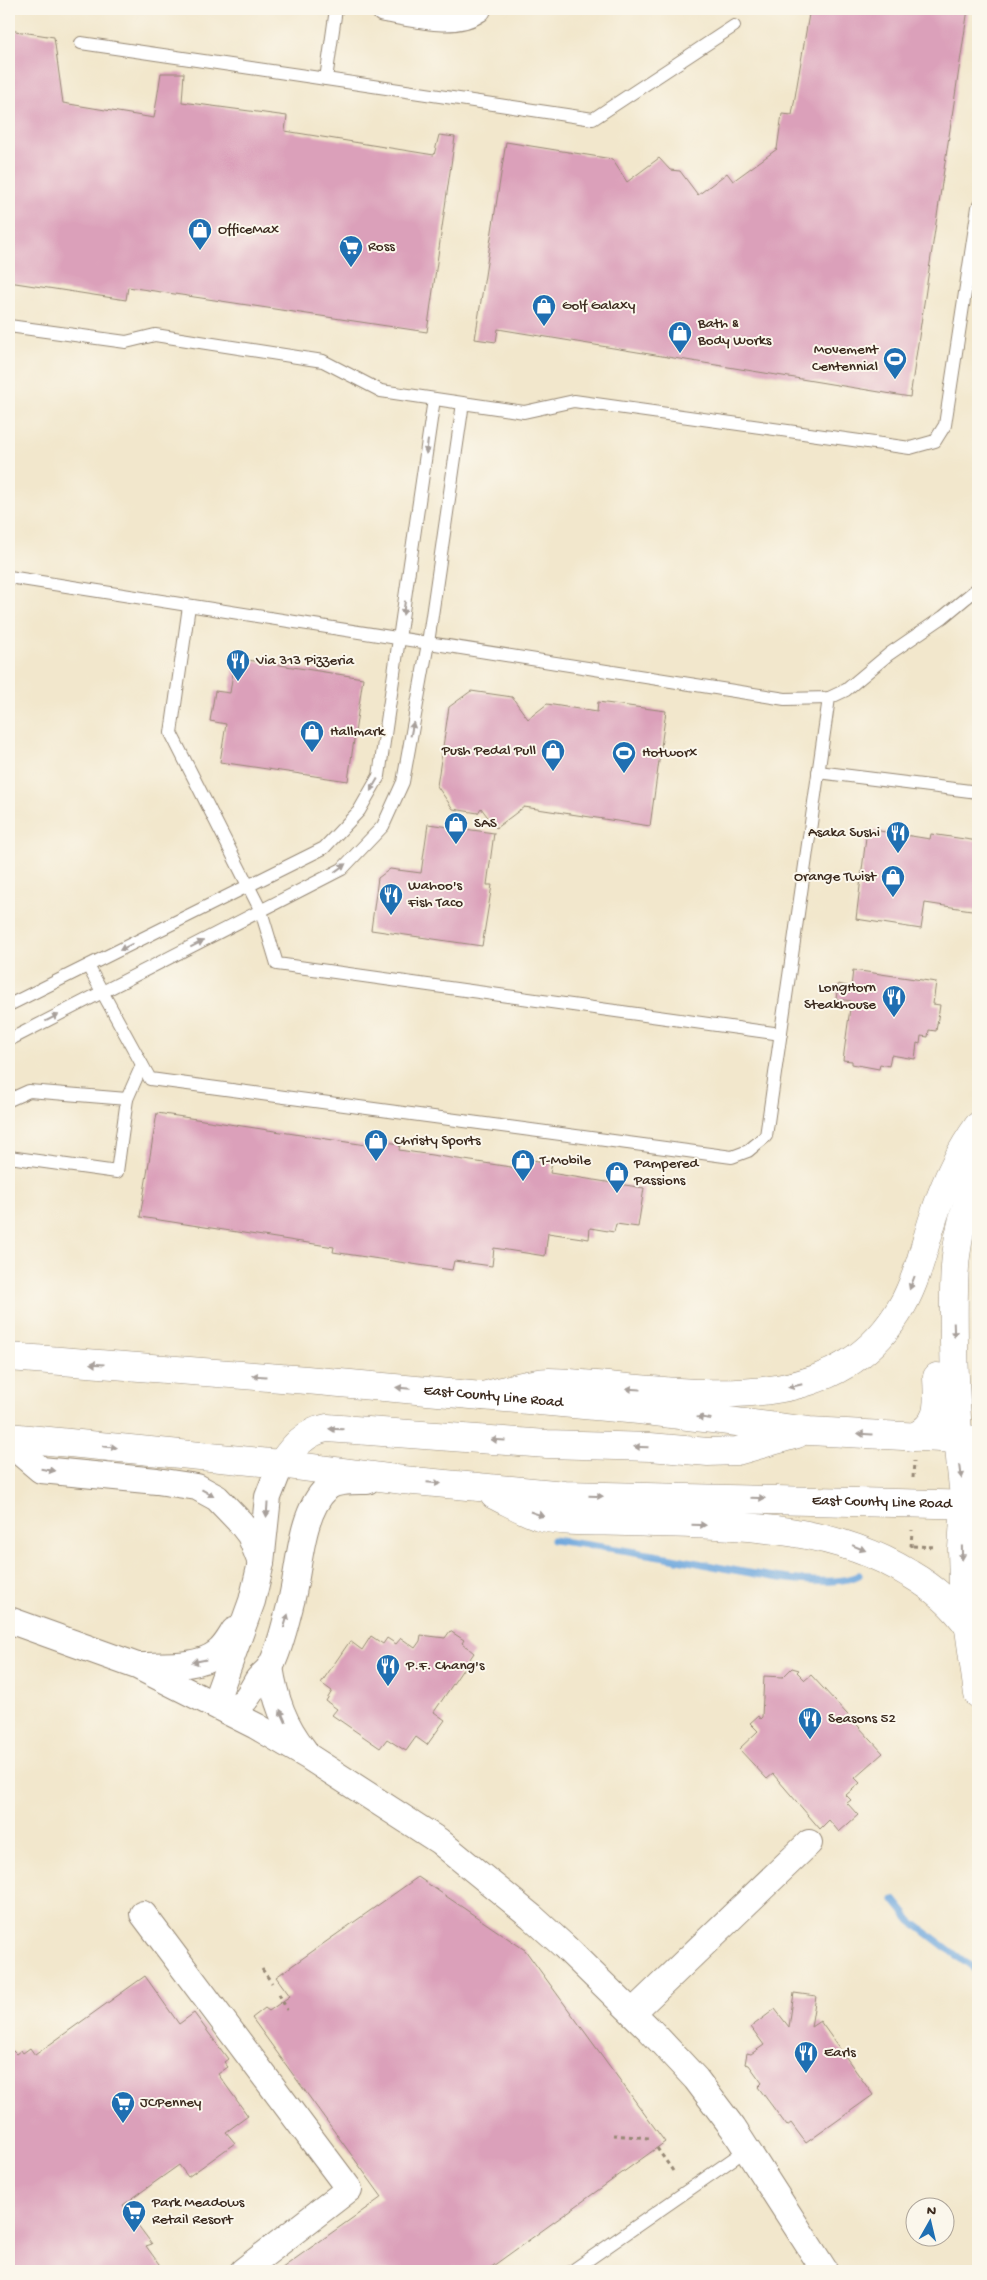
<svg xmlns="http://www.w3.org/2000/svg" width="987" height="2280" font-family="'Gochi Hand',sans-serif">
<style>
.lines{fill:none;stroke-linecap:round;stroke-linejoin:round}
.stream{stroke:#6ea7dd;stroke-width:7}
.building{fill:#dba0ba}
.lane-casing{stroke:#968875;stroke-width:14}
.street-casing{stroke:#968875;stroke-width:28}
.secondary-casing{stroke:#968875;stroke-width:29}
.highway-casing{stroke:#968875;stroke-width:29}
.path{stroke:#968875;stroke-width:3;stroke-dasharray:4 4;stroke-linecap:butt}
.lane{stroke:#fff;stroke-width:12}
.street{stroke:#fff;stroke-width:26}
.secondary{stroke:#fff;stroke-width:28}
.highway{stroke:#fff;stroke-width:28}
.oneway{fill:#a79f9a}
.labels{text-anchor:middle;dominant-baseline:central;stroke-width:4;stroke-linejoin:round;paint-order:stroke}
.poi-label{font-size:15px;fill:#3b2a1e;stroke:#fbf7ec;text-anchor:start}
.street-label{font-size:15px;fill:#3b2a1e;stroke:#fbf7ec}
</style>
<rect width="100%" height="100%" fill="#fbf7ec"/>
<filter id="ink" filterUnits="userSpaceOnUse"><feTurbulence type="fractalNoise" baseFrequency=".02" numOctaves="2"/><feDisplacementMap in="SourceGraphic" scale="10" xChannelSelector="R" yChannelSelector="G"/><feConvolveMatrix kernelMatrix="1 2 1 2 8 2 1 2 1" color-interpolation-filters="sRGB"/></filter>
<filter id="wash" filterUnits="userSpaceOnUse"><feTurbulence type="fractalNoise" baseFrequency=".0096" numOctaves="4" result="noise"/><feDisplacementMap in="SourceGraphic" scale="20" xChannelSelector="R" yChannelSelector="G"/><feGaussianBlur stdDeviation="1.12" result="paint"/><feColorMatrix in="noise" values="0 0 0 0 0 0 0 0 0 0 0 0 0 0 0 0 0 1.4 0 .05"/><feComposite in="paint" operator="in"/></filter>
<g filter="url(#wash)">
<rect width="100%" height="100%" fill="#f2e7cc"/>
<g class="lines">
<g class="stream">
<path d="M 553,1540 C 589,1545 624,1550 660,1556 C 703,1562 824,1595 859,1575"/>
<path d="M 894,1900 L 911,1921 L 978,1972"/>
</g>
</g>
<g id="blocks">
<g class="building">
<path d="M 805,9 L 968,9 L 910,397 L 498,329 L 496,342 L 475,339 L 506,142 L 612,159 L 627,182 L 659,158 L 670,170 L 680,171 L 698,195 L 727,173 L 733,181 L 777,149 L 782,114 L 792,115 L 809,14 Z"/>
<path d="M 9,30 L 54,37 L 63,103 L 154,118 L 161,73 L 184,73 L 182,102 L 287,116 L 285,131 L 434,155 L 439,135 L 455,137 L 427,332 L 128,287 L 126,300 L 9,282 Z"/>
<path d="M 235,658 L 363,678 L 348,781 L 220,762 L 226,724 L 210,721 L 215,691 L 230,693 Z"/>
<path d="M 471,691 L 512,697 L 528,719 L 547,704 L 597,712 L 598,702 L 666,711 L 650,826 L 524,807 L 496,828 L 481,808 L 478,813 L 453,809 L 437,786 L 449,707 Z"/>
<path d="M 428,824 L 494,833 L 487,885 L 492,885 L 482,946 L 371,930 L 378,878 L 390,869 L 421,873 Z"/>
<path d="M 867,829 L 930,839 L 931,834 L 978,841 L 978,911 L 925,903 L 921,929 L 856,919 Z"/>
<path d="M 853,970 L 936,982 L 933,1004 L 940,1005 L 936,1031 L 929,1030 L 928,1037 L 921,1036 L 920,1044 L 917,1043 L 915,1059 L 891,1055 L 889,1066 L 880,1064 L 879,1069 L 852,1064 L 852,1061 L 843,1060 L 851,1001 L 836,999 L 838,984 L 851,987 Z"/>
<path d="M 157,1113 L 366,1145 L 367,1139 L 400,1144 L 399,1150 L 517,1168 L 518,1158 L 552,1163 L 550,1173 L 644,1188 L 638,1227 L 616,1224 L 614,1232 L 590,1228 L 589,1239 L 548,1233 L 545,1256 L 494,1248 L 492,1266 L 454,1261 L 452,1270 L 333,1252 L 334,1247 L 140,1217 Z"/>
<path d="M 450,1631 L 464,1640 L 462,1643 L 474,1653 L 434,1712 L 445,1720 L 427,1745 L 416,1737 L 406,1751 L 387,1739 L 380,1748 L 332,1715 L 337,1709 L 326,1701 L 332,1691 L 321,1683 L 350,1641 L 362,1650 L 371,1636 L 383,1644 L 387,1638 L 396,1644 L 401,1638 L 415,1648 L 420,1641 L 421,1635 L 445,1638 Z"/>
<path d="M 792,1668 L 799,1670 L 797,1672 L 805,1680 L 811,1675 L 883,1753 L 855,1778 L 860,1783 L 846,1795 L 851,1800 L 847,1803 L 858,1815 L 839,1832 L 829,1820 L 820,1829 L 773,1774 L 767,1779 L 739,1749 L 758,1731 L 750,1723 L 758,1716 L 760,1719 L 762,1717 L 764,1676 L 783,1677 Z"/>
<path d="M 418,1877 L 525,1950 L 665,2142 L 486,2271 L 278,2271 L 382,2197 L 252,2018 L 265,2008 L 269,2011 L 290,1996 L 276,1977 Z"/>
<path d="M 145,1976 L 179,2024 L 194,2013 L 228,2059 L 224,2062 L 228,2067 L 218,2074 L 248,2116 L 226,2132 L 235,2143 L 188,2177 L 179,2165 L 123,2205 L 152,2244 L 146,2246 L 164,2271 L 9,2271 L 9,2054 L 13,2051 L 16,2054 L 21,2050 L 23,2053 L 30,2048 L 35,2055 Z"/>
<path d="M 794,1993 L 816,1996 L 811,2027 L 820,2021 L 873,2095 L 806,2143 L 791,2123 L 787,2126 L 758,2087 L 762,2083 L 749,2065 L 745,2064 L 747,2053 L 751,2054 L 764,2045 L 751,2027 L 775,2009 L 789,2027 Z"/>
</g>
</g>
</g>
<g filter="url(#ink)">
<use href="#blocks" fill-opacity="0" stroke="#968875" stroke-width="1"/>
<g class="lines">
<g class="lane-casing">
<g id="lane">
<path d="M 336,9 L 326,79 L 593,119 L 734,26"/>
<path d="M 81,43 L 326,79"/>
<path d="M 9,326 L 126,342 L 155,335 L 323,361 L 381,391 L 524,412 L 574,401 L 910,448 L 935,441 L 945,425 L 978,207"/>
<path d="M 9,577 L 785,699 L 829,698 L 846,690 L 889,654 L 943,617 L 978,588"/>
<path d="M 189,606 L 171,733 L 261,911 L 277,964 L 781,1034"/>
<path d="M 818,772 L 978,792"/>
<path d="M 88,966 L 150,1079 L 732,1157 L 748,1151 L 766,1136 L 829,698"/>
<path d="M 9,1005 L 324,848 L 359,811 L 379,776 L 434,399"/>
<path d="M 9,1040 L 342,869 L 383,826 L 403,782 L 428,643 L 463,403"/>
<path d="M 9,1100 L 29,1091 L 127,1099"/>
<path d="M 9,1157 L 117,1172 L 127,1099 L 142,1065"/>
<path d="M 572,2271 L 746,2150"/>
</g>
</g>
<g class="street-casing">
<g id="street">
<path d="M 384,9 C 412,13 454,26 478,9"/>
<path d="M 9,1443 L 41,1470 L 157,1481 L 197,1487 L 217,1498 L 240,1522 L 250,1535 L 261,1563"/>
<path d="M 9,1620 L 137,1666 L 256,1726 L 309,1757 L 439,1841 L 473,1869 L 532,1917 L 564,1946 L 650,2030 L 696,2079 L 733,2128 L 825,2271"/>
<path d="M 141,1666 C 164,1665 198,1668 217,1653 C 225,1647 229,1639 234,1631"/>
<path d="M 270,1667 C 275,1699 284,1725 304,1750"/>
<path d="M 225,1709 C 247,1703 246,1700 257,1681 C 260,1676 266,1673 270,1667 C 278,1655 286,1622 290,1606 C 300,1571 299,1514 327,1488 C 336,1480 356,1481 367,1481"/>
<path d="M 225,1709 L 220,1702 L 219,1692 L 252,1601 L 261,1563 L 268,1497 L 281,1464"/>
<path d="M 143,1914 L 349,2189 L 243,2271"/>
<path d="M 633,2012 L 809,1843"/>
</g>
</g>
<g class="secondary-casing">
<g id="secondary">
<path id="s1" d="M 9,1357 L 307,1380 L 482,1396 L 639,1410 L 809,1431 L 978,1440"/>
<path id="s2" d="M 9,1437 L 281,1464 L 403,1480 L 565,1495 L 978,1505"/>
<path d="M 281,1464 C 293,1447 305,1432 327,1428 L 547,1444 L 650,1447 L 708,1452 L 737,1451 L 797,1434"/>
<path d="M 494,1495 C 509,1502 524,1511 539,1516 C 562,1523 602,1521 626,1522 C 723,1526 825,1521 910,1574 C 934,1588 953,1604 969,1627"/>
<path d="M 965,1504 L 962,1549 L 963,1585 L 978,1694"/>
</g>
</g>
<g class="highway-casing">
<g id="highway">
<path d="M 482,1396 C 502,1392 529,1382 549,1382 C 667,1385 829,1433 902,1306 C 919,1276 925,1241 936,1210 C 946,1180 960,1151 978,1126"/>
<path d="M 914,1437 C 942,1422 938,1404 937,1377"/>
<path d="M 965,1504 C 958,1450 955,1397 954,1342 C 953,1277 952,1236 978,1174"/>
</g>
</g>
<g class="path">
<path d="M 913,1478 L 914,1461"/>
<path d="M 913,1546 L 936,1547"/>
<path d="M 911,1547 L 912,1530"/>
<path d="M 262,1969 L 272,1983"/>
<path d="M 279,1994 L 287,2010"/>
<path d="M 613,2135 L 649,2138"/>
<path d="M 657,2148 L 673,2171"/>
</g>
<use href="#lane" class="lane"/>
<use href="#street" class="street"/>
<use href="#secondary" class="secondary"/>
<use href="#highway" class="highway"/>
</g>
<defs><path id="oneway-solid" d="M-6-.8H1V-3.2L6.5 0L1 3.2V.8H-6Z" transform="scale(1.25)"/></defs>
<g class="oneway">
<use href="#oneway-solid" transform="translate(427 447) rotate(98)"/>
<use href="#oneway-solid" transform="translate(404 608) rotate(98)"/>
<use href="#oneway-solid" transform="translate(412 729) rotate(-79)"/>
<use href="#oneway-solid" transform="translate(374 785) rotate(120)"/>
<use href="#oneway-solid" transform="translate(340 868) rotate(-36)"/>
<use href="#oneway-solid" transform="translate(197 944) rotate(-27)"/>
<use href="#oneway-solid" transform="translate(126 947) rotate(153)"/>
<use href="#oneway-solid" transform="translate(52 1018) rotate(-27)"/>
<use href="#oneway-solid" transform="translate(912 1283) rotate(111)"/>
<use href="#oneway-solid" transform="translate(954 1330) rotate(88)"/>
<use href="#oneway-solid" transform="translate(97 1364) rotate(-176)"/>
<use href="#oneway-solid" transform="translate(259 1376) rotate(-176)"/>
<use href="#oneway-solid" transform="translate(795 1386) rotate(167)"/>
<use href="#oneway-solid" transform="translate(403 1388) rotate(-175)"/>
<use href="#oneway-solid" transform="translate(633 1389) rotate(-176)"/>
<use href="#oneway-solid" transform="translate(704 1418) rotate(-173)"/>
<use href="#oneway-solid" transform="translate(336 1429) rotate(-178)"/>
<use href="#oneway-solid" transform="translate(865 1434) rotate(-177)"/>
<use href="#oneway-solid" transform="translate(498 1440) rotate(-176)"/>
<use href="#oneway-solid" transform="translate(110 1447) rotate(6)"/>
<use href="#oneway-solid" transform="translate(641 1447) rotate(-178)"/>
<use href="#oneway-solid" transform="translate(48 1470) rotate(9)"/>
<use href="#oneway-solid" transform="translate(961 1472) rotate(83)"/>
<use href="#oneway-solid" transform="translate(434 1483) rotate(5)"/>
<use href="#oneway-solid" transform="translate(208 1493) rotate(29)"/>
<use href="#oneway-solid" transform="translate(596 1496) rotate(1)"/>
<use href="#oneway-solid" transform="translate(758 1498) rotate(1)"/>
<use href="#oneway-solid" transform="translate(267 1510) rotate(94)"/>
<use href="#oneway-solid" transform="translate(537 1514) rotate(19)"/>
<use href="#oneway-solid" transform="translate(699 1525) rotate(2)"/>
<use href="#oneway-solid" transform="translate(859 1548) rotate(22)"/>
<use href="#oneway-solid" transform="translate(962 1553) rotate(89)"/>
<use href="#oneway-solid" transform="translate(286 1621) rotate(-73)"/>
<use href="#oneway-solid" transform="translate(199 1661) rotate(168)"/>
<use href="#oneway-solid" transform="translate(283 1716) rotate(-114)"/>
</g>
</g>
<defs>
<g id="shop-pin" transform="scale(1.25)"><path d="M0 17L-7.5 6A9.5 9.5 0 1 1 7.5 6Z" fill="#1f6fb2" stroke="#fbf7ec"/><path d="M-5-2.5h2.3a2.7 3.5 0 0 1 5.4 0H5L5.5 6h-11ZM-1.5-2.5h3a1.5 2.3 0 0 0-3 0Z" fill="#fff"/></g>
<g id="supermarket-pin" transform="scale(1.25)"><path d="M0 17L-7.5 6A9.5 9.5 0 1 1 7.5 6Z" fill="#1f6fb2" stroke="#fbf7ec"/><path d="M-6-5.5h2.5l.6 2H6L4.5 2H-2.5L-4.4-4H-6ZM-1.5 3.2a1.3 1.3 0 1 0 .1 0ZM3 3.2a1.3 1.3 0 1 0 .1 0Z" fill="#fff"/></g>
<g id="stadium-pin" transform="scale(1.25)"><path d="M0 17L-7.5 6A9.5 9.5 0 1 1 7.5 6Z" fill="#1f6fb2" stroke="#fbf7ec"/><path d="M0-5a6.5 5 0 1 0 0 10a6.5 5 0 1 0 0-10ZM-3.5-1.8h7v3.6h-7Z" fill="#fff"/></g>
<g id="restaurant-pin" transform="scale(1.25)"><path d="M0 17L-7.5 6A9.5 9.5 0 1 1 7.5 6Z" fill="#1f6fb2" stroke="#fbf7ec"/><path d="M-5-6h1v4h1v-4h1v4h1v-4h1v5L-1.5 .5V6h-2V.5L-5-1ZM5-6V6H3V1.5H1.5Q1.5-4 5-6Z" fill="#fff"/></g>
</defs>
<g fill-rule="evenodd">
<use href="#shop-pin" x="200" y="230"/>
<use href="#supermarket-pin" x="351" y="247"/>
<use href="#shop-pin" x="544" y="306"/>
<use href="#shop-pin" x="680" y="333"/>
<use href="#stadium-pin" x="895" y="359"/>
<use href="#restaurant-pin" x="238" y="661"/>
<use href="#shop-pin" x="312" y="732"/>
<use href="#shop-pin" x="553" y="751"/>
<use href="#stadium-pin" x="624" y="753"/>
<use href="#shop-pin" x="456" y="824"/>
<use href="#restaurant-pin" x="898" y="833"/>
<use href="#shop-pin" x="893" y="877"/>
<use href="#restaurant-pin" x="391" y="895"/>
<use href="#restaurant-pin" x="894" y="997"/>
<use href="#shop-pin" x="376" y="1141"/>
<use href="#shop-pin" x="523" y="1161"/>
<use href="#shop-pin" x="617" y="1173"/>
<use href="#restaurant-pin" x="388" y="1666"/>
<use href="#restaurant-pin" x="810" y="1719"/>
<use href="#restaurant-pin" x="806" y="2053"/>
<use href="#supermarket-pin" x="123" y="2103"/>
<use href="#supermarket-pin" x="134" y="2212"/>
</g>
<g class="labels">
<g class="poi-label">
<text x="218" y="230">OfficeMax</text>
<text x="368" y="247">Ross</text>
<text x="562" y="306">Golf Galaxy</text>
<text x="698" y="324">Bath &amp;<tspan x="698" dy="17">Body Works</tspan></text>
<text x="878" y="350" text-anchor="end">Movement<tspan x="878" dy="17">Centennial</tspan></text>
<text x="256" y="661">Via 313 Pizzeria</text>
<text x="330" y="732">Hallmark</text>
<text x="536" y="751" text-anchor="end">Push Pedal Pull</text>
<text x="642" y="753">Hotworx</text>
<text x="474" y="824">SAS</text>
<text x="880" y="833" text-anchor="end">Asaka Sushi</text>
<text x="876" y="877" text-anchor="end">Orange Twist</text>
<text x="408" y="886">Wahoo's<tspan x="408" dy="17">Fish Taco</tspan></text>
<text x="876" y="988" text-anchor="end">LongHorn<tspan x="876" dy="17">Steakhouse</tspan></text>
<text x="394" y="1141">Christy Sports</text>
<text x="540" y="1161">T-Mobile</text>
<text x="634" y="1164">Pampered<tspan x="634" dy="17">Passions</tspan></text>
<text x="406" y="1666">P.F. Chang's</text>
<text x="828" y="1719">Seasons 52</text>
<text x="824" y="2053">Earls</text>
<text x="140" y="2103">JCPenney</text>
<text x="152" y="2203">Park Meadows<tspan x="152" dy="17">Retail Resort</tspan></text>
</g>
<g class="street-label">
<text stroke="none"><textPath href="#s1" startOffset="486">East County Line Road</textPath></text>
<text stroke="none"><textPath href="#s2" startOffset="876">East County Line Road</textPath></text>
</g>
</g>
<rect width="987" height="2280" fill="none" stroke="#fbf7ec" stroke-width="30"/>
<g transform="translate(930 2222) rotate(8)"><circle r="24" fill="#fbf7ec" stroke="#aea59a"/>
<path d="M0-4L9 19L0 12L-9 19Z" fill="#1f6fb2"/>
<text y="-8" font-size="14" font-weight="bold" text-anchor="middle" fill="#3b2a1e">N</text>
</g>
</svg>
